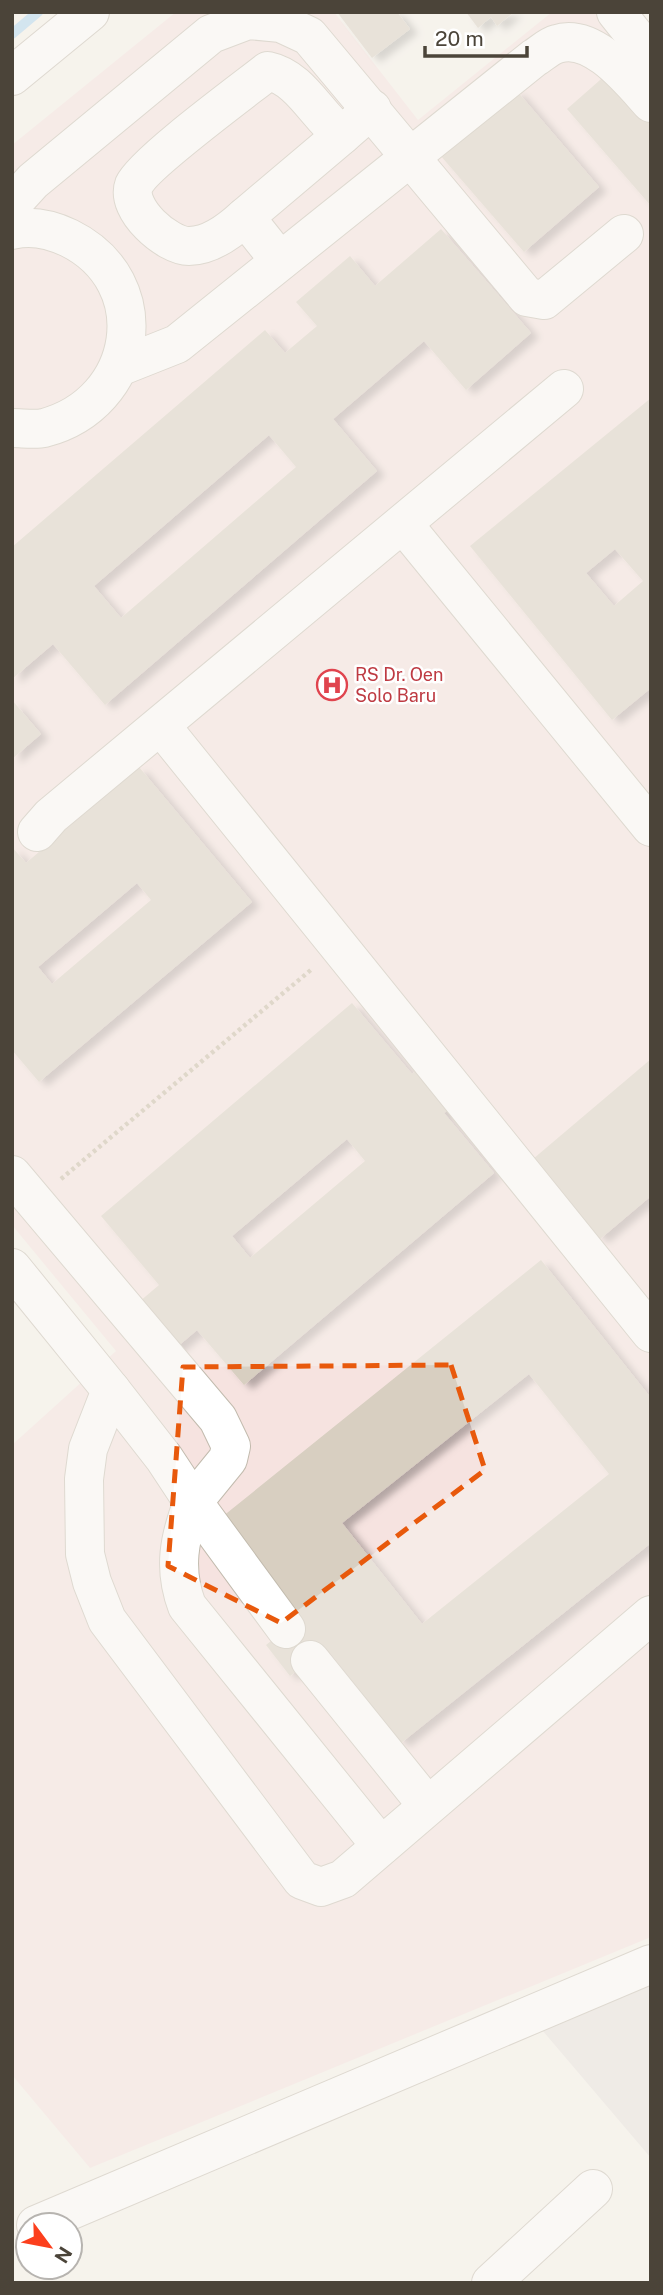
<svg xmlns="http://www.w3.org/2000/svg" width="663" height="2295" viewBox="0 0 663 2295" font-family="'Public Sans',sans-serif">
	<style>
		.industrial { fill: #e6e2dd }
		.medical { fill: #f6e3e0 }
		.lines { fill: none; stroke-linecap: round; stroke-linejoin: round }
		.stream { stroke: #a9d4f2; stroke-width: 10 }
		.building { fill: #d8cfc1; fill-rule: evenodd; filter: url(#shadow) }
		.minor-casing { stroke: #c2bbae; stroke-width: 40 }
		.path { stroke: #c4b79f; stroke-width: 4.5; stroke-dasharray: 3.5 3.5; stroke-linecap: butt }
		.minor { stroke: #fff; stroke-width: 38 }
		.marked { fill: none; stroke: #e8590c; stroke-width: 5; stroke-dasharray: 14 9; stroke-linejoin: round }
		.labels { text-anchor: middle; stroke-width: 5; stroke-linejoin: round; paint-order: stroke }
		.health-label { font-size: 18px; fill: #be3a42; stroke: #fff; text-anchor: start }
	</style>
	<defs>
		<filter id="shadow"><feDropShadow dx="8" dy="4.5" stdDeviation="3.5" flood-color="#0004"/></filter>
	</defs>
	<rect width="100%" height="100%" fill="#f6f3ec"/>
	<path class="industrial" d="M651 1979V2158L537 2024Z"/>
	<path class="medical" d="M176 12H334L418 120 552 12H601L651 69V1937L90 2168 12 2075V1445L116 1351 12 1225V145Z"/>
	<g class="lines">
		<path class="stream" d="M12 34 38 12"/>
	</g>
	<g class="building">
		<path d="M337 12H397L410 29 372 58Z"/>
		<path d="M466 12H514L497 26 491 17 478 28Z"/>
		<path d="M608 73 651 122V206L567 109Z"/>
		<path d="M516 90 599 187 524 252 440 155Z"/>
		<path d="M441 229 531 333 466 390 424 341 333 419 377 471 105 705 53 644 12 679V547L265 330 285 353 317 326 296 302 350 256 375 286ZM269 435 296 467 121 618 94 586Z"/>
		<path d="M651 398V688L612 720 470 546ZM615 549 643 581 614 606 586 573Z"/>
		<path d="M12 700 41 734 12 759Z"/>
		<path d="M139 767 252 902 39 1082 12 1050V847L26 863ZM137 883 151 900 52 984 38 967Z"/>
		<path d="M352 1003 412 1074 419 1068 452 1107 444 1113 494 1173 244 1385 197 1330 170 1353 132 1308 159 1285 101 1216ZM347 1139 365 1161 250 1258 232 1236Z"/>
		<path d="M651 1059V1196L600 1239 533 1159Z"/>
		<path d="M541 1260 651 1398V1543L401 1743 326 1648 290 1676 266 1645 301 1617 222 1517ZM529 1374 609 1474 422 1624 342 1523Z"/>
	</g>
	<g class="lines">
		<g class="minor-casing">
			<g id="minor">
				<path d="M616 12 651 56"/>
				<path d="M12 76 90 12"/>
				<path d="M12 204 33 181 211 34 248 20 281 23 309 36 527 297 544 300 624 234"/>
				<path d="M245 217 342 135"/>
				<path d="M12 230C31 225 52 230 69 238 158 282 139 403 44 428 35 430 22 428 12 428"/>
				<path d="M280 261 245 217C231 230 210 246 189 246 167 246 125 209 134 185 143 164 244 90 268 71 301 78 316 115 342 135L372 109"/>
				<path d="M119 367 177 344 534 58C541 54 549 46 557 44 593 32 631 81 651 103"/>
				<path d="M404 525 651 827"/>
				<path d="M161 726 651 1333"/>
				<path d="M37 832 51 816 564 389"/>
				<path d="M12 1175 218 1419 231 1446 228 1459 193 1502 286 1629"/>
				<path d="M12 1268 111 1390 88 1449 84 1479 85 1554 92 1582 107 1620 302 1880 321 1887 343 1879 651 1615"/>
				<path d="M111 1390 164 1458 193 1502C179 1538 173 1569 187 1606L381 1846"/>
				<path d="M310 1660 427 1805"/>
				<path d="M36 2225 651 1964"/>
				<path d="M491 2283 593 2189"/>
			</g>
		</g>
		<path class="path" d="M61 1179 312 969"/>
		<use href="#minor" class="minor"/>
	</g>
	<path d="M0 0H663V2295H0ZM451 1365 485 1470 281 1623 168 1566 183 1367Z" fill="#f6f3ec" fill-opacity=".55" fill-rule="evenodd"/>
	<path class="marked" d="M451 1365 485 1470 281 1623 168 1566 183 1367Z"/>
	<defs>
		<g id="hospital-ring" transform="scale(1.575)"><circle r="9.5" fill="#fff" stroke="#e0444e" stroke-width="1.5"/><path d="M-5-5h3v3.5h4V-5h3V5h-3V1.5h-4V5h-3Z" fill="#e0444e"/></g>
	</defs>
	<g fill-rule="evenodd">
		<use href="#hospital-ring" x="332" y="685"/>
	</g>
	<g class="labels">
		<g class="health-label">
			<text x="355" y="681">RS Dr. Oen<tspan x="355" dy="21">Solo Baru</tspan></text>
		</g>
	</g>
	<rect width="663" height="2295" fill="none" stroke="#4b4439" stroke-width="28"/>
	<g transform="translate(49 2246) rotate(122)"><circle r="33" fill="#ffffff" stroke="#b7b4b0" stroke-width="2"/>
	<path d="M0-5L12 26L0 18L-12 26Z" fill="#fc3f1d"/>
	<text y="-10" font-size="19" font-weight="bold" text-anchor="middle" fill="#4b4439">N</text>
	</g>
	<path d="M425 46v10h102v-10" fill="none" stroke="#4b4439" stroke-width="3.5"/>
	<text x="435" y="46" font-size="21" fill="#4b4439" stroke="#ffffff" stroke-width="5" paint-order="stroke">20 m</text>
</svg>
